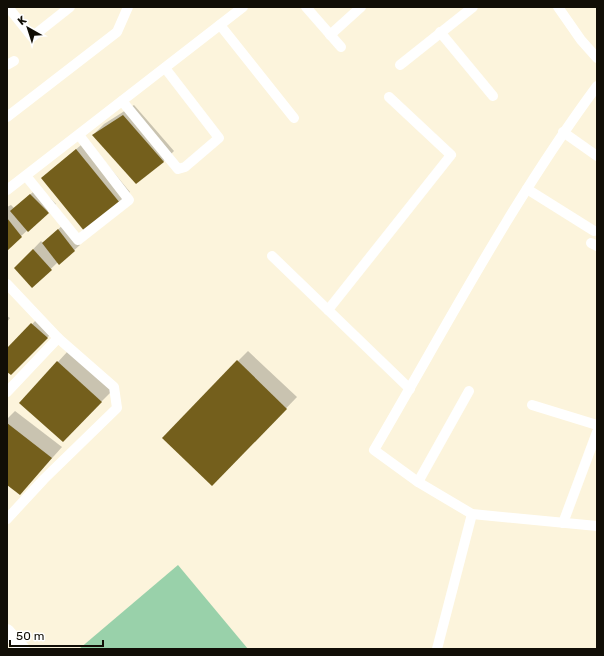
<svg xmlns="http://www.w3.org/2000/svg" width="604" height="656" viewBox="0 0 604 656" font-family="Rubik,sans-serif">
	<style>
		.green { fill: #99d1aa }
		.shadow { fill: #0003 }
		.building { fill: #745f1c }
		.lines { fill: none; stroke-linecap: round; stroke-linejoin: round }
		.street { stroke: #fff; stroke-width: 10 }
		.secondary { stroke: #fff; stroke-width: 14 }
	</style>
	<rect width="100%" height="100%" fill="#fcf4dc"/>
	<path class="green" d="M178 565 248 649H79Z"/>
	<g class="shadow">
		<path d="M134 105 174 151 163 162 93 135 104 124Z"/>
		<path d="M87 140 130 192 120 203 42 178Z"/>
		<path d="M39 187 56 204 7 249V207L11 205 14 208Z"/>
		<path d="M64 224 80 245 60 263 58 262 32 287 15 268 41 241 43 243Z"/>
		<path d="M7 316 10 318 7 322Z"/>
		<path d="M40 316 55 330 11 373 7 371V350Z"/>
		<path d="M68 351 112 391 63 440 20 403Z"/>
		<path d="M248 351 297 397 223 474 238 361Z"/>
		<path d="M15 411 62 447 20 494 7 484V419Z"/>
	</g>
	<g class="building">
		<path d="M123 115 164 162 136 184 92 135Z"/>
		<path d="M76 149 120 203 85 232 41 178Z"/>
		<path d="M30 194 49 213 28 232 10 211Z"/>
		<path d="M7 218 22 237 7 251Z"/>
		<path d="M58 229 75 251 59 265 42 243Z"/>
		<path d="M33 249 52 270 32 288 14 268Z"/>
		<path d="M31 323 48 338 11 375 7 372V348Z"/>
		<path d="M237 360 287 409 212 486 162 438Z"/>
		<path d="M57 361 102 402 63 442 19 403Z"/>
		<path d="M7 423 52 458 20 495 7 485Z"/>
	</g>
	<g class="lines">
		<g class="street">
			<path d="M8 7 32 37 70 7"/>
			<path d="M306 7 341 47"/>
			<path d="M558 7 581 40 597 58"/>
			<path d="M220 25 294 118"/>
			<path d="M440 32 493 96"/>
			<path d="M330 35 361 7"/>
			<path d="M7 65 14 61"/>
			<path d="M400 65 473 7"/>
			<path d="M597 86C512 201 446 327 374 450L418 482 472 514 597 526"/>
			<path d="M122 101 178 169 185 167 219 138 165 68"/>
			<path d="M7 117 117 32 128 7"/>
			<path d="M563 132 597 156"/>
			<path d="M26 176 78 240 129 200 79 135"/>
			<path d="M527 189 594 231"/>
			<path d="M7 190 243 7"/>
			<path d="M591 243 597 246"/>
			<path d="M272 256 410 389"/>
			<path d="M7 284 58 338 114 387 117 408 44 479 7 519"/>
			<path d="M328 310 451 155 389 97"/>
			<path d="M7 392 58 338"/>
			<path d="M532 405 597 425"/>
			<path d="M418 482 469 391"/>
			<path d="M563 523 597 432"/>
			<path d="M437 649 472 514"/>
		</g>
		<path class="secondary" d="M7 631 23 649"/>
	</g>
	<rect width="604" height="656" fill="none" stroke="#110e06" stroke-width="16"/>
	<g transform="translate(28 28) rotate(321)" stroke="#ffffff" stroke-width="3" paint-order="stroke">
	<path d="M0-3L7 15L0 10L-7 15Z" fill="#110e06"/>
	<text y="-6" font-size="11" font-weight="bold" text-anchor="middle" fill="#110e06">K</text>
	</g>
	<path d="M10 640v6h93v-6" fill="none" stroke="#110e06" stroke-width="2"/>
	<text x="16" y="640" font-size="12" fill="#110e06" stroke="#ffffff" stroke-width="3" paint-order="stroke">50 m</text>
</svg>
